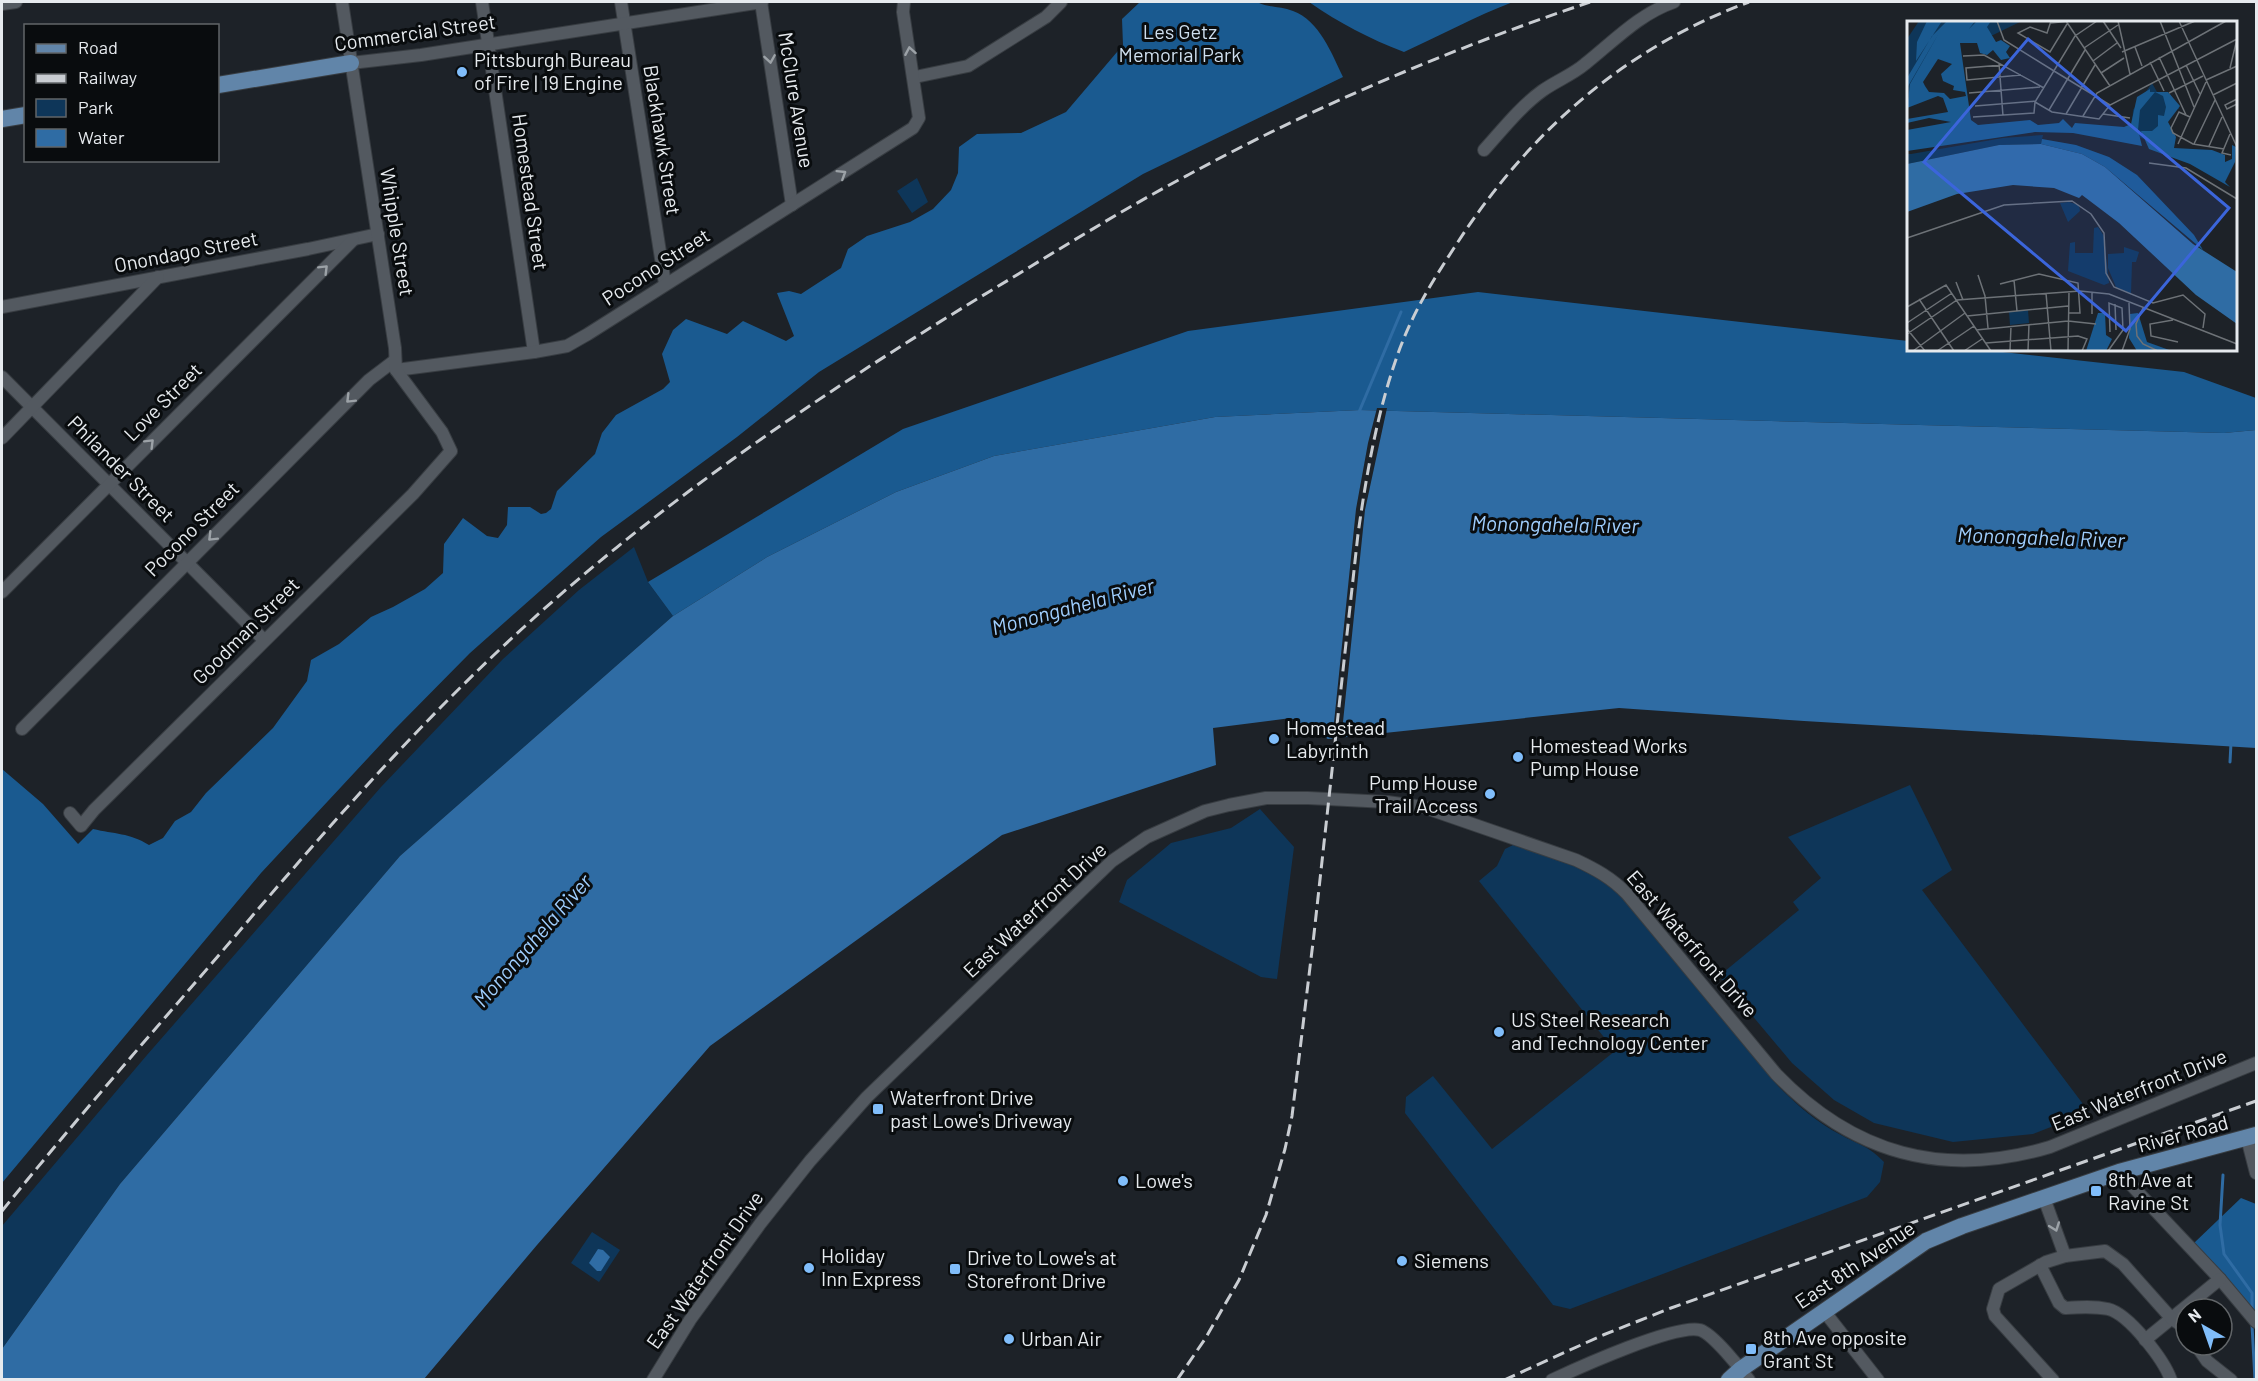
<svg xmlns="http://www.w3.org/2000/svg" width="2258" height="1381" viewBox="0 0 2258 1381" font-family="Barlow,sans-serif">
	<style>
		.green { fill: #0e3659 }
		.forest { fill: #1a5a90 }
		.water { fill: #2f6ca4 }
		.pier { fill: #1d2228 }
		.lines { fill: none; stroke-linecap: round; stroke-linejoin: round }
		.stream { stroke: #2f6ca4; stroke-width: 3 }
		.minor-casing { stroke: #383d42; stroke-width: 14 }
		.major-casing { stroke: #383d42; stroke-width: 18 }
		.minor { stroke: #535960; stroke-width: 12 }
		.major { stroke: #6185a9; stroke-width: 16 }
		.rail { stroke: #c9cdd2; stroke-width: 3; stroke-dasharray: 12 6; stroke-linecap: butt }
		.oneway { stroke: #9ca2a7 }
		.poi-dot { fill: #80bdfa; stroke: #090c0e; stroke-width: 2 }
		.labels { text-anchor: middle; stroke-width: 6; stroke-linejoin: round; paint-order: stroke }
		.park-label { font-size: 20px; fill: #cfdfef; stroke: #090c0e }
		.street-label { font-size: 20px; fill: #e6eaee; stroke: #090c0e }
		.poi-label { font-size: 20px; fill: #e6eaee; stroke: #090c0e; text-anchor: start }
		.water-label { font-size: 21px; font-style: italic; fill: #9fcefe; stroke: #090c0e }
		.inset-road { fill: none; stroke: #6d7277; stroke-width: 1.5 }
		.view { fill: #3b65db; fill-opacity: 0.15; stroke: #3b65db; stroke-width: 3 }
		.inset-edge { fill: none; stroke: #e6eaee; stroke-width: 3 }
	</style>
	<rect width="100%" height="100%" fill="#1d2228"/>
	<g class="green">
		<path d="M917 178 928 202 912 213 897 191Z"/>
		<path d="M634 547 648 582 673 616 400 856 120 1184 2 1349V1226L147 1055 381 787 503 659 579 590Z"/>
		<path d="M1910 785 1952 870 1922 890 2089 1112 2033 1134 1953 1142 1874 1123 1834 1100 1792 1063 1719 976 1799 910 1793 902 1821 878 1788 837Z"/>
		<path d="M1260 809 1294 847 1277 979 1261 977 1119 902 1127 880 1171 843 1231 828Z"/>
		<path d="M1515 844 1594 873 1622 895 1778 1086C1797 1105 1816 1122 1841 1135 1859 1145 1869 1146 1884 1162L1880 1182 1867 1197 1570 1309 1553 1305 1405 1113 1406 1097 1433 1076 1492 1149 1615 1051 1479 881 1497 866 1505 849Z"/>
		<path d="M592 1232 620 1250 599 1282 571 1263Z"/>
	</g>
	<g class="forest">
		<path d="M1140 2H1257C1269 8 1280 6 1293 11 1319 20 1332 54 1343 77L1143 174 819 372 737 437 601 537 470 653 395 729 261 873 2 1183V769L43 804 78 844 93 829C114 834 130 833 149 845L163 838 175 821 191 812 206 793 273 728 307 681 311 660 339 644 371 617 393 607 425 589 443 573 444 544 463 518 487 536 498 538 507 525 508 507H530L541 514 546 513 551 509 557 491 595 454 602 433 616 415 663 389 670 382 662 354 673 330 686 319 727 334 743 321 786 341 794 336 777 293 789 291 801 294 841 268 848 249 867 236 910 222 933 209 951 190 958 173 959 147 977 134 1021 133 1066 112 1123 45 1122 19Z"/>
		<path d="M1309 2H1513C1476 16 1441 35 1404 52 1368 38 1341 24 1309 2Z"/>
		<path d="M1478 292 1908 341V350H1985L2184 372 2256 398V430L2224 433 1360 410 1215 417 994 456 896 492 767 557 673 616 648 582 903 429 1188 331Z"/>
		<path d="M2241 1198 2256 1204V1323L2194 1243Z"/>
	</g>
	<g class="water">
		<path d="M1360 410 2224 433 2256 430V748L1804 721 1619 708 1328 739 1291 718 1213 728 1216 765 1002 835 710 1046 537 1245 424 1379 2 1380V1349L120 1184 400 856 673 616 767 557 896 492 994 456 1215 417Z"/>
		<path d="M598 1249 603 1250 610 1257 601 1271H597L589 1263Z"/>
	</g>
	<path class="pier" d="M1377 408H1387L1365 510 1341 741 1332 742 1356 509 1368 443Z"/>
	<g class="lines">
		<g class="stream">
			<path d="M1359 412 1401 312"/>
			<path d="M2230 762 2231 743"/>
			<path d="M2223 1175 2220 1225 2224 1254 2252 1293V1312"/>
			<path d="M2252 1325 2255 1380"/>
		</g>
		<g class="minor-casing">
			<g id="minor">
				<path d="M482 2 534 352"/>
				<path d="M621 2 665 284"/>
				<path d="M761 2 792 205"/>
				<path d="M2 4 16 2"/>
				<path d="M351 63 421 55 762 2"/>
				<path d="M915 77 968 66 1046 17 1061 2"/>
				<path d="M1484 150C1503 129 1520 107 1542 91 1556 81 1572 75 1585 64 1614 41 1639 14 1674 2"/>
				<path d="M2 307 308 249 378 234"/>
				<path d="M396 370 534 352 567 346 588 334 913 128 919 118 903 12 904 2"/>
				<path d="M2 377 264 640"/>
				<path d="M2 438 158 277"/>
				<path d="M2 592 353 240"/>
				<path d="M22 729 369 380 394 361"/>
				<path d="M70 813 81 826 94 810 413 494 451 451 442 432 396 370 395 348 342 2"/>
				<path d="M2247 1138 2256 1173"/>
				<path d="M2119 1172 2220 1279 2256 1322"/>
				<path d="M2044 1198 2065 1256"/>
				<path d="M2040 1265 2059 1303 2065 1308C2080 1307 2094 1306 2108 1309 2129 1314 2164 1360 2171 1380"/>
				<path d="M1824 1311 1878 1380"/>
				<path d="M2145 1340 2220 1279"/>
				<path d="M2196 1345 2207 1361 2231 1380"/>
				<path d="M653 1380 690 1320 760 1224 810 1161 867 1097 1112 861 1147 837 1205 811 1229 805 1266 798H1308L1387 802 1423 807 1576 860C1595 869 1612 878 1627 894L1776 1074C1853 1154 1943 1179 2050 1147L2256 1063"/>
				<path d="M1552 1380C1580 1367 1675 1324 1700 1330 1713 1334 1740 1368 1749 1380"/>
				<path d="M2053 1380 1995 1316 1993 1309 1999 1289 2046 1262 2065 1256 2105 1251 2123 1264 2172 1319 2181 1325 2186 1332"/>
			</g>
		</g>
		<g class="major-casing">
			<g id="major">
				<path d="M218 85 351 63"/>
				<path d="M2 119 26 115"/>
				<path d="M1729 1380 1741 1369 1926 1241 1962 1226 2119 1172 2256 1135"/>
			</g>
		</g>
		<use href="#minor" class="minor"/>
		<use href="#major" class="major"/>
		<g class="rail">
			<path d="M2 1211C72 1124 146 1040 219 955 316 841 413 728 524 627 662 501 818 396 977 299 1047 257 1116 213 1188 175 1317 105 1451 49 1590 2"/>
			<path d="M1177 1380 1205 1339 1239 1280 1266 1215 1285 1149 1292 1116 1314 934 1358 534C1367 470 1378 408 1400 348 1415 309 1432 282 1454 248 1527 134 1622 49 1749 2"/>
			<path d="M1504 1380 1603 1335 1671 1308 2256 1101"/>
		</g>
	</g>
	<defs><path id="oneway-chevron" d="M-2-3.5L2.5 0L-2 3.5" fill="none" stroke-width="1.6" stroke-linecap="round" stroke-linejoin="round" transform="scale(1.5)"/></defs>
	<g class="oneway">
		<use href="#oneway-chevron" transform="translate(910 51) rotate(-100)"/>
		<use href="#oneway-chevron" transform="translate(770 59) rotate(81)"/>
		<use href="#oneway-chevron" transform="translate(842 174) rotate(-32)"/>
		<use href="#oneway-chevron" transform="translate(324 269) rotate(-45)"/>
		<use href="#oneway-chevron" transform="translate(350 399) rotate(135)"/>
		<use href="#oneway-chevron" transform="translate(150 443) rotate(-45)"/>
		<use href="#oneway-chevron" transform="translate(212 537) rotate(135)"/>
		<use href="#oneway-chevron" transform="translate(2055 1227) rotate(70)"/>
	</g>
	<g class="poi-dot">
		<circle cx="462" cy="72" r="6"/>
		<circle cx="1274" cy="739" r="6"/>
		<circle cx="1518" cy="757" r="6"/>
		<circle cx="1490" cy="794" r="6"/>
		<circle cx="1499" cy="1032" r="6"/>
		<rect x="872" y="1103" width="12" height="12" rx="3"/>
		<circle cx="1123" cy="1181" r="6"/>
		<rect x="2090" y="1185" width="12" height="12" rx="3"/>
		<circle cx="1402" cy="1261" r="6"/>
		<circle cx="809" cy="1268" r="6"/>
		<rect x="949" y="1263" width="12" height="12" rx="3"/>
		<circle cx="1009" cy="1339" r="6"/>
		<rect x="1745" y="1343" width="12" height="12" rx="3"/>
	</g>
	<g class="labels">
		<g class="park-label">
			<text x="1180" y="39">Les Getz<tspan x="1180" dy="23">Memorial Park</tspan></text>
		</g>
		<g class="street-label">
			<text transform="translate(415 33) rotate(-8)" y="7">Commercial Street</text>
			<text transform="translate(796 100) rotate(81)" y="7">McClure Avenue</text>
			<text transform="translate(662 140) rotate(81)" y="7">Blackhawk Street</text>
			<text transform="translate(530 192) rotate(82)" y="7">Homestead Street</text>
			<text transform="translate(397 232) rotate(81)" y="7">Whipple Street</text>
			<text transform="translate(186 252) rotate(-11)" y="7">Onondago Street</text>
			<text transform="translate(656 267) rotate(-33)" y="7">Pocono Street</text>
			<text transform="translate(163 402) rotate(-45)" y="7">Love Street</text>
			<text transform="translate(121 469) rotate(45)" y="7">Philander Street</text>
			<text transform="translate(192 529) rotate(-45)" y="7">Pocono Street</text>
			<text transform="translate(246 631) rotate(-45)" y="7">Goodman Street</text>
			<text transform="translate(1035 910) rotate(-43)" y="7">East Waterfront Drive</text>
			<text transform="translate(1692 944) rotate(49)" y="7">East Waterfront Drive</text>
			<text transform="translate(2139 1090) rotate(-22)" y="7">East Waterfront Drive</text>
			<text transform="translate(2183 1134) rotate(-15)" y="7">River Road</text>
			<text transform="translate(1855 1265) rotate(-34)" y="7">East 8th Avenue</text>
			<text transform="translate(705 1270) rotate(-55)" y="7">East Waterfront Drive</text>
		</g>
		<g class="poi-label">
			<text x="474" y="67">Pittsburgh Bureau<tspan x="474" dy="23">of Fire | 19 Engine</tspan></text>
			<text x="1286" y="735">Homestead<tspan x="1286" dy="23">Labyrinth</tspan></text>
			<text x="1530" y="753">Homestead Works<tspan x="1530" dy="23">Pump House</tspan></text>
			<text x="1478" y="790" text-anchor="end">Pump House<tspan x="1478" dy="23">Trail Access</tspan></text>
			<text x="1511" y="1027">US Steel Research<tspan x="1511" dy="23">and Technology Center</tspan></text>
			<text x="890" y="1105">Waterfront Drive<tspan x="890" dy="23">past Lowe's Driveway</tspan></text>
			<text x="2108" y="1187">8th Ave at<tspan x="2108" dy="23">Ravine St</tspan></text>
			<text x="1135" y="1188">Lowe's</text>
			<text x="821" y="1263">Holiday<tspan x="821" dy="23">Inn Express</tspan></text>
			<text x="967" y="1265">Drive to Lowe's at<tspan x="967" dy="23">Storefront Drive</tspan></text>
			<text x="1414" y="1268">Siemens</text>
			<text x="1763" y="1345">8th Ave opposite<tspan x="1763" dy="23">Grant St</tspan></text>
			<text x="1021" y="1346">Urban Air</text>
		</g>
		<g class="water-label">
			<text transform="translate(1555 525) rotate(1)" y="7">Monongahela River</text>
			<text transform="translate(2041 538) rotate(2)" y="7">Monongahela River</text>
			<text transform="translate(1073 607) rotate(-15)" y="7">Monongahela River</text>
			<text transform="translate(533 941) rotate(-49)" y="7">Monongahela River</text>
		</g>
	</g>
	<g transform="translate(1907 21)">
		<rect width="330" height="330" fill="#1d2228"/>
		<path d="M12 0H115L86 14 61 18 57 1 51 4 53 14 37 27 0 77V18ZM245 62 250 71 263 73 272 88H266L260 101 268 115 264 127 207 108 225 105 226 89ZM136 114 134 123 92 124 0 143V133H4L96 117ZM162 181 172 184 173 190 161 201 153 182ZM191 206 197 215 202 262 197 264 161 250 163 222 168 221V232H186L187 207ZM217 226 232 231 229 241H225L224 273 209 266 201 247V233L217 232ZM121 289 122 302 103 304 102 291Z" fill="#0e3659"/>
		<path d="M20 0H35L9 40 10 21ZM40 0H68L62 8 70 0H84L80 6 89 21 94 19 103 25 99 31 103 37 94 39 86 29 80 34 73 32 70 22H53L64 99 71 104 123 99 131 104 152 102 156 98 165 107 168 102 217 106 224 103 230 76 243 68V71H261L273 85 261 101 269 116 267 127 305 129 318 134V141L325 138V124L329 126 328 141 318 161 323 166 283 143 242 128 234 110H245L251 105V94L257 95 259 86 256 75 248 71 233 89 231 109 235 125 166 112 128 111 0 130V109L44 101 22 97 0 102V98L41 91 36 77 31 75 0 87 3 63 32 12 0 67V57L25 15ZM31 38 45 43 34 53 36 60 47 65 46 69 58 71 59 75 43 78 37 72 22 71 18 65 16 61ZM135 118 169 124 202 136 230 154 287 214 296 229 198 146 175 133 134 123ZM191 292H198L199 314 205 318 199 330H179ZM231 292 240 321 265 330H230L222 317 223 293Z" fill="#1a5a90" fill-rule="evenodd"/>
		<path d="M134 123 175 133 198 146 286 223 330 251V303L289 274 212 202 175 174 172 177 147 167 106 164 50 173 0 191V143L92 124Z" fill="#2f6ca4"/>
		<path class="inset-road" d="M90 0 97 19 147 50M144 0 140 12 123 6 111 12 143 31 160 3M159 0 203 65M196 0 214 27M211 0 223 53M253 0 287 86M272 0 330 126M144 2 163 0M228 26 235 45M177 27 211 4M215 31 288 0M56 35 77 34 137 67M252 36 279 94M186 40 210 22M243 41 257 70M92 42 96 95M95 44 59 47 60 59 114 54M279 44 293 73M323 47 330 18M147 50 203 84M194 52 217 37M299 59 330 45M62 72 133 66M262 72 296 55M306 74 330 62M330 78 318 84 320 88 330 83M128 81 145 91 192 98 203 84 330 18M68 85 129 80M142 89 178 29M159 93 188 44M196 93 223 97M176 95 190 72 319 0M66 96 127 92 128 81 168 15 190 0M283 96 272 91 264 107 266 112 286 123 317 128M323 113 315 132 324 134M271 123 299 61M287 123 308 79M302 125 315 96M242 142 279 147 330 178M0 217 97 184 165 180 184 193 197 212 199 252 207 266 246 282 276 274 298 293 296 307M71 254 78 275 81 307M107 259 110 290M49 261 56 279M93 263 132 253 171 262 173 292H161M139 272 144 330M12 278 47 330M208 283 209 309M0 286 39 264 84 330M236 287 229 303 230 315 236 323 251 330M185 293V272M60 295 161 285M266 299 243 303 244 315 271 321M0 302 45 272M0 308 18 330M69 309 161 300 189 303M0 313 50 279 173 270 202 273 330 323M79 322 171 315 180 318 175 330M6 330 58 292M30 330 67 305M57 330 75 318M103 330 104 305M121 330 122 303M161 330 162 271M201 330 216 309 215 287 202 282 203 311M215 330 223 308 222 282"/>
		<path class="view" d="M121 18 322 187 219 310 17 141Z"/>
		<rect width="330" height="330" class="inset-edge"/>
	</g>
	<rect width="2258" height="1381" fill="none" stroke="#e6eaee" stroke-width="6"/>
	<rect x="24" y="24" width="195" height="138" fill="#090c0e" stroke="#616568" stroke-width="1.5"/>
	<rect x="36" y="44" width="30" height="9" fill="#6185a9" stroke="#616568" stroke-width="1.5"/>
	<text x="78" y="54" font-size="18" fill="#e6eaee">Road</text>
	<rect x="36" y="74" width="30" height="9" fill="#c9cdd2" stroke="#616568" stroke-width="1.5"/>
	<text x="78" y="84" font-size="18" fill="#e6eaee">Railway</text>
	<rect x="36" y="99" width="30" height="18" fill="#0e3659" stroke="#616568" stroke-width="1.5"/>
	<text x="78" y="114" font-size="18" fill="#e6eaee">Park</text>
	<rect x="36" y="129" width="30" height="18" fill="#2f6ca4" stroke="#616568" stroke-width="1.5"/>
	<text x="78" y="144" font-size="18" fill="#e6eaee">Water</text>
	<g transform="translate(2204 1327) rotate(320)"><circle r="28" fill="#090c0e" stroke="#616568" stroke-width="1.5"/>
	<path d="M0-4.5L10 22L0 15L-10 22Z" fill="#80bdfa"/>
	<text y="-9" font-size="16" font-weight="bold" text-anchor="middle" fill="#e6eaee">N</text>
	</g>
</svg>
